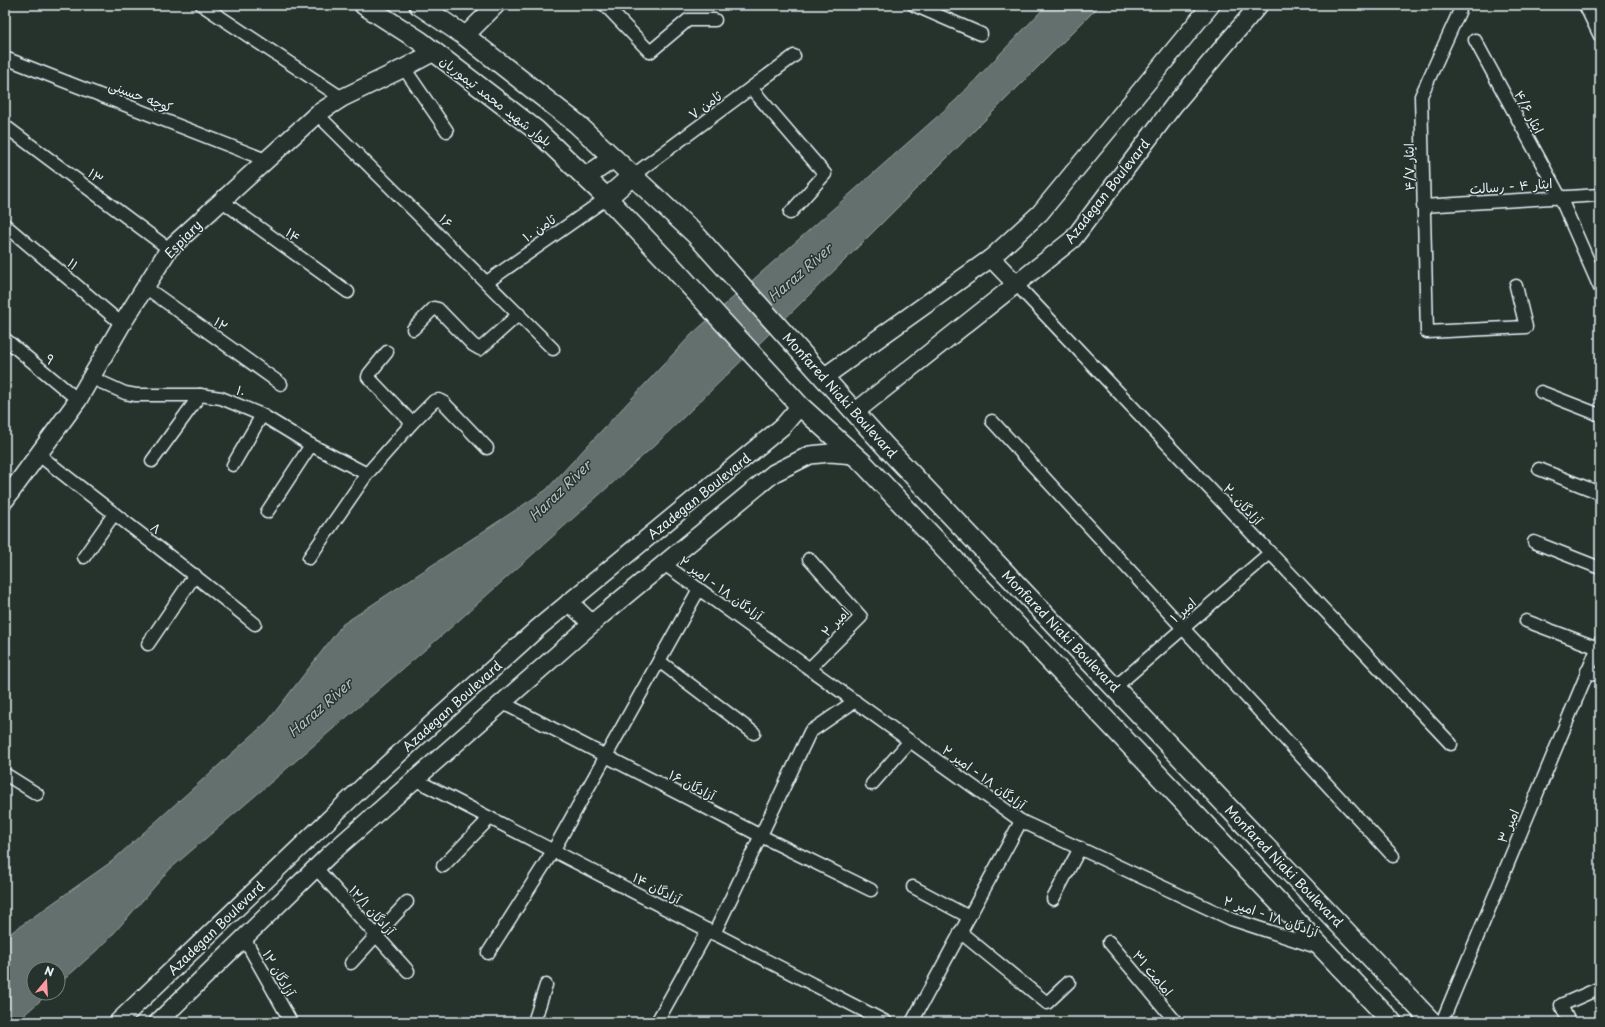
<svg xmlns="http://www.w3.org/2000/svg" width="1605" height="1027" viewBox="0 0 1605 1027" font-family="'Playpen Sans','Playpen Sans Arabic',sans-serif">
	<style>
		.water { fill: #636f6d; stroke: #98a3a5 }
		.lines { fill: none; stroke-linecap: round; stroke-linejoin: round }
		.street-casing { stroke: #e8f1f8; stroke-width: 15 }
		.secondary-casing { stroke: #e8f1f8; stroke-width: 20 }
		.primary-casing { stroke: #e8f1f8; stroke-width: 22 }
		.street { stroke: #26332d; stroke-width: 12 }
		.secondary { stroke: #26332d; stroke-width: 17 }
		.primary { stroke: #26332d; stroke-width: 19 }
		.labels { text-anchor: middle; stroke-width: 3; stroke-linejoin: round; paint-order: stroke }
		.street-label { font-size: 13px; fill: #e8f1f8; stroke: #26332d }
		.water-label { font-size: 14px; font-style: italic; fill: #b3bdc0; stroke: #26332d }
	</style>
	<rect width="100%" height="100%" fill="#26332d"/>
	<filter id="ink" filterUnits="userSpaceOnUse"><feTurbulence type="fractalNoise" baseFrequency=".025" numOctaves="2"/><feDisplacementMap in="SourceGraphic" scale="8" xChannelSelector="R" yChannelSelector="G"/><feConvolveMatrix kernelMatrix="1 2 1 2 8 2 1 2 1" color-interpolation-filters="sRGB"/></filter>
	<g filter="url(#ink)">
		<path class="water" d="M1047 5H1100L843 262 655 445 448 630 170 869 107 941 58 985V969H34V993H49L16 1022H5V937L111 862 268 721 343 624 546 490 692 334 956 100Z"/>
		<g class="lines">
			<g class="street-casing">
				<g id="street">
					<path d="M202 5 342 98"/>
					<path d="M605 5 650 52 688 20H715"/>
					<path d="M914 5 981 34"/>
					<path d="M1585 5 1600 36"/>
					<path d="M1460 10 1421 96 1427 332 1526 327 1516 286"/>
					<path d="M1475 40 1560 197 1600 288"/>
					<path d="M5 58 266 160"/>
					<path d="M404 68 447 131"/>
					<path d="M751 88 825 174 790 213"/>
					<path d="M317 114 553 349"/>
					<path d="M5 126 169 249"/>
					<path d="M632 176 794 56"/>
					<path d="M222 201 348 292"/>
					<path d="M1423 206 1600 195"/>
					<path d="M5 225 122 324"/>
					<path d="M487 282 607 198"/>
					<path d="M1016 284 1451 744"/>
					<path d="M145 287 281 384"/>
					<path d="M413 329 434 308 438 309 473 345 480 349 519 314"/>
					<path d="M5 339 78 400"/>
					<path d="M92 378 125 393 136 395H200L221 398 262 415 311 445 367 474"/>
					<path d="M1541 392 1600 415"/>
					<path d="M992 421 1393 856"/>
					<path d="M412 423 434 401 439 400 443 402 487 448"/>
					<path d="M39 455C111 512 184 566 255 624"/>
					<path d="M152 461 200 395"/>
					<path d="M233 465 262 415"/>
					<path d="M1539 469 1600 493"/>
					<path d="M267 512 311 445"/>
					<path d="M1534 542 1600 568"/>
					<path d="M84 557 114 514"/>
					<path d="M309 558 367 474 412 423 368 377 369 374 387 352"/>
					<path d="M809 559 861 617 810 668"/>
					<path d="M664 564 1021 821 1231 919 1320 948"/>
					<path d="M1526 621 1598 648"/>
					<path d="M148 644 195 575"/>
					<path d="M659 661 754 733"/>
					<path d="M1587 671 1600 676"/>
					<path d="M1114 688 1270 553"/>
					<path d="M501 702 761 836 871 890"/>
					<path d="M5 774 37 794"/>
					<path d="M414 779 886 1022"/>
					<path d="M872 784 910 741"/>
					<path d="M443 866 490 818"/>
					<path d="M316 868 408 971"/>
					<path d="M913 887 969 917"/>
					<path d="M1053 899 1080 848"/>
					<path d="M960 932 1047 1003 1069 982"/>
					<path d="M714 934 810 732 855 701"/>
					<path d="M244 938 291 1022"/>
					<path d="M1109 942 1176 1022"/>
					<path d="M488 953 553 851 699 589"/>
					<path d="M351 963 407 902"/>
					<path d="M534 1022 546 985"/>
					<path d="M657 1022 708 930"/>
					<path d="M912 1022 1021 821"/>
					<path d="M1442 1022 1600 642"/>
					<path d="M1569 1022 1561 1005 1600 988"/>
				</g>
			</g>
			<g class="secondary-casing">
				<g id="secondary">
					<path d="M465 36 496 5"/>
					<path d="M991 258 1016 284"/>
					<path d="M824 377 991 258 1040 213 1211 5"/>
					<path d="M855 412 1073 239 1174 105 1259 5"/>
					<path d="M5 500 78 400 122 324 169 249 317 114 342 98 404 68 434 52"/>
					<path d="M569 602 592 624"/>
					<path d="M118 1022 369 781 538 628 783 426 800 406"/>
					<path d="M158 1022 329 855 602 615 774 473 810 455 830 453 854 455"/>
				</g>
			</g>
			<g class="primary-casing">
				<g id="primary">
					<path d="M364 5 420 41 536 130 607 198 668 262 800 406 863 463 1392 1022"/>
					<path d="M419 5 465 36 576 123 696 235 885 446 1432 1022"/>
					<path d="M586 177 613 158"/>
					<path d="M607 198 632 176"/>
				</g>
			</g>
			<use href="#street" class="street"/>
			<use href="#secondary" class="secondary"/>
			<use href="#primary" class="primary"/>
		</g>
	</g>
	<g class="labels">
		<g class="street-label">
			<text transform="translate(141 96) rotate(21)" y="5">کوچه حسینی</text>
			<text transform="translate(496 101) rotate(38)" y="5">بلوار شهید محمد تیموریان</text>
			<text transform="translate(705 105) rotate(-36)" y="5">ثامن ۷</text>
			<text transform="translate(1529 112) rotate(62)" y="5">ایثار ۴/۶</text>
			<text transform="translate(1409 167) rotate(-91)" y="5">ایثار ۴/۷</text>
			<text transform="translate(96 176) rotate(37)" y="5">۱۳</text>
			<text transform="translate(1511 186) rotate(-4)" y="5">ایثار ۴ - رسالت</text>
			<text transform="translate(1107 191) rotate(-52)" y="5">Azadegan Boulevard</text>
			<text transform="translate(446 221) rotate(45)" y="5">۱۶</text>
			<text transform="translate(539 228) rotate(-35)" y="5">ثامن ۱۰</text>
			<text transform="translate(293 235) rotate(36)" y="5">۱۴</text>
			<text transform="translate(183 239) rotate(-46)" y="5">Espiary</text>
			<text transform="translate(73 264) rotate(40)" y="5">۱۱</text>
			<text transform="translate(221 324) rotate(36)" y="5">۱۲</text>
			<text transform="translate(50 359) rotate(40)" y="5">۹</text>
			<text transform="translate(241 391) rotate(23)" y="5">۱۰</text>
			<text transform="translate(840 395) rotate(48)" y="5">Monfared Niaki Boulevard</text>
			<text transform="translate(699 496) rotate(-39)" y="5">Azadegan Boulevard</text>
			<text transform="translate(1243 504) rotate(47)" y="5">آزادگان ۲۰</text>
			<text transform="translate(156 528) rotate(37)" y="5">۸</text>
			<text transform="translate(721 588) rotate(36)" y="5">آزادگان ۱۸ - امیر ۲</text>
			<text transform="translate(1183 610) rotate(-41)" y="5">امیر ۱</text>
			<text transform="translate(835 622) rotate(-47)" y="5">امیر ۲</text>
			<text transform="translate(1061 631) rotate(46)" y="5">Monfared Niaki Boulevard</text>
			<text transform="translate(452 706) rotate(-42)" y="5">Azadegan Boulevard</text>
			<text transform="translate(984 777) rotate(36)" y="5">آزادگان ۱۸ - امیر ۲</text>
			<text transform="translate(692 785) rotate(27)" y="5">آزادگان ۱۶</text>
			<text transform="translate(1508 826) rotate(-67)" y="5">امیر ۳</text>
			<text transform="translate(1284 866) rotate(46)" y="5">Monfared Niaki Boulevard</text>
			<text transform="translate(657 888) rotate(27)" y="5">آزادگان ۱۴</text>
			<text transform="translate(372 910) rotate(48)" y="5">آزادگان ۱۲/۱</text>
			<text transform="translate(1271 916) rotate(19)" y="5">آزادگان ۱۸ - امیر ۲</text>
			<text transform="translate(216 928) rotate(-44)" y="5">Azadegan Boulevard</text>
			<text transform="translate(279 973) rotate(60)" y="5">آزادگان ۱۲</text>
			<text transform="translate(1153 973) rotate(50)" y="5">امامت ۳۱</text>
		</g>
		<g class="water-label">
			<text transform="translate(800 273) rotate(-41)" y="5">Haraz River</text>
			<text transform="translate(560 491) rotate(-44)" y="5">Haraz River</text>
			<text transform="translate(320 708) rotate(-41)" y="5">Haraz River</text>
		</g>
	</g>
	<rect width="1605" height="1027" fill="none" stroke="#26332d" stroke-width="20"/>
	<rect x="10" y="10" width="1585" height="1007" fill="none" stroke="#e8f1f8" stroke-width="1.5" filter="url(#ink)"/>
	<g transform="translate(46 981) rotate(18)"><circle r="19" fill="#26332d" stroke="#747f7e"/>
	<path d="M0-3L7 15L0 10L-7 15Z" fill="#ff9aa2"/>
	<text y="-6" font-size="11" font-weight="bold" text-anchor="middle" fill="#e8f1f8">N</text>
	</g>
</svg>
